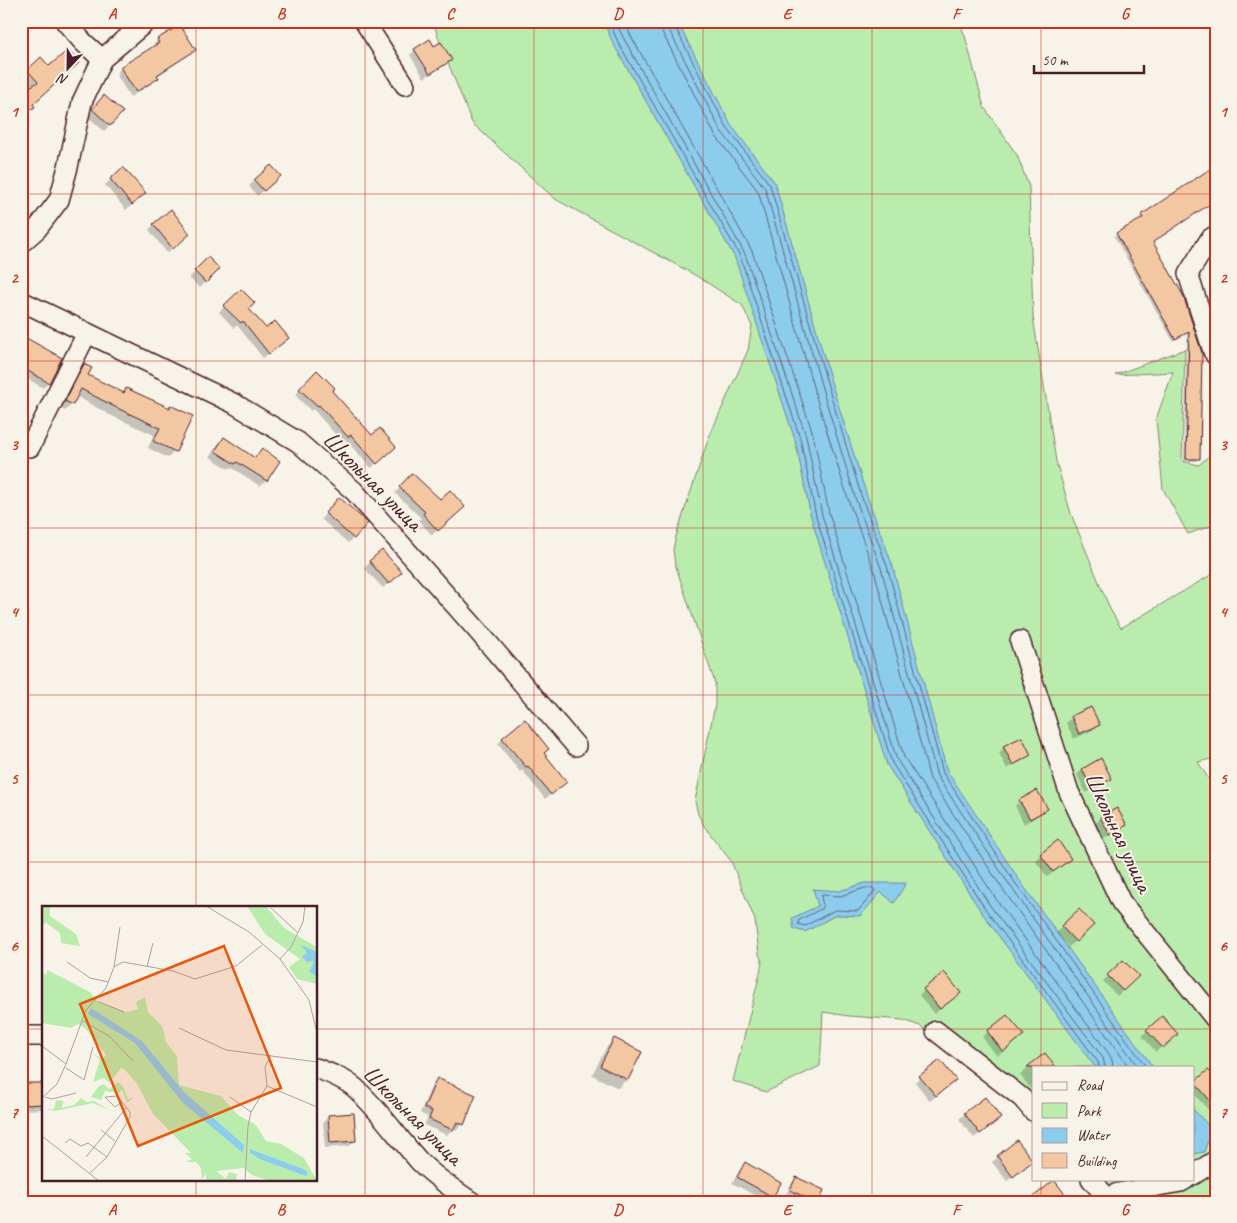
<svg xmlns="http://www.w3.org/2000/svg" width="1237" height="1223" viewBox="0 0 1237 1223" font-family="Caveat,sans-serif">
	<style>
		.green { fill: #baedad; stroke: #82866c }
		.water { fill: #8ccced; stroke: #72879f }
		.shadow { fill: #0003 }
		.lines { fill: none; stroke-linecap: round; stroke-linejoin: round }
		.shore { stroke: #646479; stroke-width: 1 }
		.building { fill: #f4c7a3; stroke: #4a1f2b }
		.minor-casing { stroke: #4a1f2b; stroke-width: 22 }
		.minor { stroke: #f7f3e8; stroke-width: 19 }
		.grid { fill: none; stroke: #c8321e; stroke-width: 1; stroke-opacity: 0.55 }
		.labels { text-anchor: middle; stroke-width: 4; stroke-linejoin: round; paint-order: stroke }
		.street-label { font-size: 24px; fill: #4a1f2b; stroke: #f7f3e8 }
		.inset-road { fill: none; stroke: #b29e9c; stroke-width: 1 }
		.view { fill: #e8590c; fill-opacity: 0.15; stroke: #e8590c; stroke-width: 2.5 }
		.inset-edge { fill: none; stroke: #4a1f2b; stroke-width: 2.5 }
		.neatline { fill: none; stroke: #c8321e; stroke-width: 2 }
		.grid-label { font-size: 16px; text-anchor: middle; font-weight: bold; fill: #c8321e }
	</style>
	<rect width="100%" height="100%" fill="#f7f3e8"/>
	<filter id="ink" filterUnits="userSpaceOnUse"><feTurbulence type="fractalNoise" baseFrequency=".02" numOctaves="2"/><feDisplacementMap in="SourceGraphic" scale="10" xChannelSelector="R" yChannelSelector="G"/><feConvolveMatrix kernelMatrix="1 2 1 2 8 2 1 2 1" color-interpolation-filters="sRGB"/></filter>
	<g filter="url(#ink)">
		<g class="green">
			<path d="M433 21H959L965 36 984 107 1017 155 1029 187 1033 317 1056 461 1071 514 1110 609 1121 628 1216 572V758L1198 762 1216 791V1202H1110L1097 1179H1193V1067H1033V1119L990 1079 920 1026 903 1020 849 1016 823 1012 820 1066 766 1092 733 1081 760 973 762 961 759 954 755 920 731 861 704 826 698 814 695 801 715 705V683L675 564 673 550 676 536 709 437 748 350 752 326 742 305 695 275 555 199 472 123 439 40Z"/>
			<path d="M1185 349 1182 461 1199 465 1216 449V524L1188 534 1163 489 1156 419 1173 372 1115 375Z"/>
		</g>
		<g class="water">
			<path d="M603 21H677L731 125 775 183 832 385 867 496 892 564 947 771 1020 881 1153 1067H1095L982 913 887 765 811 517 795 440 735 258 614 45Z"/>
			<path d="M865 883H906L894 903 881 892 860 916 836 915 805 932 794 929 792 918 818 906 813 889 839 891Z"/>
			<path d="M1193 1109 1212 1129 1204 1152 1193 1154Z"/>
		</g>
		<g class="shadow">
			<path d="M81 21H91L85 26Z"/>
			<path d="M158 40 194 50 189 55 157 76 158 78 152 83 130 97 116 74 121 68 153 48 152 46Z"/>
			<path d="M415 50 450 60 445 65 424 78 410 55Z"/>
			<path d="M49 68 32 104 33 107 28 112 21 116V94L32 87 22 76 28 70Z"/>
			<path d="M99 103 110 125 104 131 87 116Z"/>
			<path d="M1216 167 1152 242 1201 353 1198 459 1196 461H1184L1187 333 1173 341 1114 236 1141 220 1140 219 1142 216Z"/>
			<path d="M123 169 139 199 126 210 105 185Z"/>
			<path d="M255 181 274 182 257 196 249 186Z"/>
			<path d="M154 224 183 239 167 253 149 230Z"/>
			<path d="M208 259 219 269 200 288 189 278Z"/>
			<path d="M241 290 247 309 266 329 282 343 263 358 237 325 234 328 219 312Z"/>
			<path d="M21 335 48 382 43 388 21 375Z"/>
			<path d="M84 365 87 375 122 394 126 389 169 409 171 407 175 451 168 458 148 448 154 435 110 415 76 396 72 404 65 411 60 408 78 372Z"/>
			<path d="M317 372 330 391 372 437 389 452 371 468 345 439 342 442 313 409 311 411 295 395Z"/>
			<path d="M224 439 254 458 262 450 279 461 266 481 260 486 231 467 229 469 210 457 218 444Z"/>
			<path d="M412 475 440 500 458 512 432 535 418 520 421 518 395 493Z"/>
			<path d="M334 504 353 538 348 543 321 519Z"/>
			<path d="M382 551 395 577 383 588 364 568Z"/>
			<path d="M1072 717 1098 724 1093 730 1074 739 1066 723Z"/>
			<path d="M503 738 543 753 566 782 545 799 522 770 520 772 498 744Z"/>
			<path d="M1004 747 1030 755 1024 760 1007 769 999 753Z"/>
			<path d="M1082 770 1110 779 1104 784 1086 793 1077 775Z"/>
			<path d="M1020 801 1047 809 1041 814 1024 824 1015 806Z"/>
			<path d="M1117 809 1126 825 1120 830 1104 839 1095 824 1101 818Z"/>
			<path d="M1057 842 1070 859 1064 864 1047 877 1035 860Z"/>
			<path d="M1078 911 1092 925 1069 947 1056 933Z"/>
			<path d="M1123 962 1137 976 1117 996 1103 981Z"/>
			<path d="M316 990H319V1012L316 1015Z"/>
			<path d="M924 990 953 999 934 1014 919 995Z"/>
			<path d="M1007 1017 1016 1041 997 1056 982 1037Z"/>
			<path d="M1147 1031 1171 1039 1156 1052 1142 1036Z"/>
			<path d="M614 1039 627 1079 618 1088 592 1075 606 1048Z"/>
			<path d="M1045 1055 1033 1067V1092L1020 1075Z"/>
			<path d="M1208 1071 1216 1080V1109L1211 1113 1193 1093V1084Z"/>
			<path d="M920 1077 949 1085 930 1101 915 1082Z"/>
			<path d="M437 1080 475 1096 462 1124 457 1130 453 1128 447 1135 424 1125 428 1117 420 1113 432 1085Z"/>
			<path d="M25 1084H44V1109L21 1110V1088Z"/>
			<path d="M965 1114 994 1123 974 1138 959 1119Z"/>
			<path d="M328 1117 355 1141 349 1146 325 1148 323 1122Z"/>
			<path d="M1017 1142 1027 1166 1007 1181 992 1162Z"/>
			<path d="M745 1164 772 1196 767 1202 732 1183 740 1170Z"/>
			<path d="M796 1179 817 1202H798L785 1196 791 1184Z"/>
		</g>
		<g class="lines">
			<g class="shore">
				<path d="M609 21 618 42 740 256 800 438 816 516 892 763 986 910 1098 1062 1099 1067"/>
				<path d="M615 21 624 39 745 254 806 436 822 515 897 760 991 907 1103 1058 1105 1067"/>
				<path d="M624 21 631 36 752 251 813 434 829 513 904 757 998 902 1109 1054 1112 1060 1113 1067"/>
				<path d="M659 21 662 32 715 135 758 191 814 390 849 502 874 570 930 779 1004 891 1129 1067"/>
				<path d="M667 21 668 28 721 131 765 188 822 388 856 500 881 568 937 776 1011 887 1138 1067"/>
				<path d="M673 21 674 25 727 128 770 185 828 386 862 498 887 566 943 773 1016 884 1146 1067"/>
				<path d="M865 888H873L875 891 858 911 835 910 805 926 798 924 799 920 821 909 823 905 821 897 822 895 840 896Z"/>
			</g>
		</g>
		<g class="building">
			<path d="M180 25 196 50 157 75 159 78 136 92 120 67 159 43 157 39Z"/>
			<path d="M430 39 434 46 441 42 452 60 430 74 414 49Z"/>
			<path d="M68 50 79 63 33 104 35 107 21 115V84L25 90 38 82 27 70 41 57 49 66Z"/>
			<path d="M104 95 123 112 110 126 92 109Z"/>
			<path d="M271 165 281 176 264 191 254 180Z"/>
			<path d="M1216 165V200L1153 242 1183 295 1202 353 1200 459H1186L1189 332 1175 339 1116 233 1143 218 1141 215Z"/>
			<path d="M123 167 146 193 132 205 110 179Z"/>
			<path d="M171 209 190 234 173 249 153 224Z"/>
			<path d="M208 257 220 269 206 283 194 271Z"/>
			<path d="M241 289 255 303 249 309 266 328 275 321 289 338 269 354 243 321 241 323 223 306Z"/>
			<path d="M21 335 62 358 49 383 21 367Z"/>
			<path d="M84 364 92 368 88 375 124 393 126 388 170 408V405L193 416 176 452 153 441 160 428 117 408 81 389 73 405 65 401Z"/>
			<path d="M317 370 335 388 332 391 372 435 380 428 396 447 377 464 351 435 348 437 319 405 318 406 299 389Z"/>
			<path d="M224 437 255 458 262 448 280 461 267 481 237 462 235 464 215 451Z"/>
			<path d="M412 473 440 499 450 490 465 507 438 531 423 514 425 512 399 487Z"/>
			<path d="M339 497 368 523 354 539 325 513Z"/>
			<path d="M382 550 402 572 389 584 369 561Z"/>
			<path d="M1091 707 1100 725 1079 734 1071 716Z"/>
			<path d="M525 719 549 749 544 753 567 782 551 795 528 766 526 767 502 738Z"/>
			<path d="M1022 737 1031 755 1013 765 1003 746Z"/>
			<path d="M1101 758 1112 779 1092 789 1082 769Z"/>
			<path d="M1037 790 1048 809 1030 819 1019 800Z"/>
			<path d="M1117 808 1127 825 1110 835 1100 817Z"/>
			<path d="M1058 840 1071 859 1053 872 1040 854Z"/>
			<path d="M1079 909 1094 925 1076 942 1061 926Z"/>
			<path d="M1123 960 1139 976 1123 991 1107 975Z"/>
			<path d="M944 972 961 993 940 1009 923 989Z"/>
			<path d="M1007 1015 1024 1035 1003 1052 987 1031Z"/>
			<path d="M1162 1016 1178 1034 1163 1048 1146 1030Z"/>
			<path d="M614 1038 642 1052 628 1080 600 1066Z"/>
			<path d="M1045 1053 1056 1067H1027Z"/>
			<path d="M940 1060 956 1080 936 1096 919 1076Z"/>
			<path d="M1208 1070 1216 1078V1107L1194 1082Z"/>
			<path d="M437 1078 476 1095 464 1125 457 1122 453 1130 429 1119 432 1111 424 1108Z"/>
			<path d="M25 1083H44V1104L25 1105Z"/>
			<path d="M985 1097 1001 1118 980 1134 964 1113Z"/>
			<path d="M354 1113 356 1141 330 1143 328 1115Z"/>
			<path d="M1017 1140 1033 1161 1013 1177 997 1156Z"/>
			<path d="M745 1162 781 1183 773 1197 737 1177Z"/>
			<path d="M796 1177 824 1190 819 1202H815L790 1190Z"/>
			<path d="M1054 1180 1071 1202H1027Z"/>
		</g>
		<g class="lines">
			<g class="minor-casing">
				<g id="minor">
					<path d="M65 21 83 42 102 59 147 21"/>
					<path d="M364 21 405 85"/>
					<path d="M1216 235 1210 239 1188 274 1213 351 1216 356"/>
					<path d="M21 243 37 229 59 200 68 167 82 102 102 59"/>
					<path d="M21 301 235 404 298 442 354 491 477 630 576 746"/>
					<path d="M30 447 87 333"/>
					<path d="M1020 641 1069 792 1121 902 1216 1020"/>
					<path d="M936 1031 1022 1098 1033 1111"/>
					<path d="M21 1036H44"/>
					<path d="M316 1068C329 1073 343 1078 354 1087 379 1109 398 1138 420 1162 435 1177 454 1190 472 1202"/>
					<path d="M1193 1175 1216 1160"/>
					<path d="M1091 1179 1107 1198"/>
					<path d="M1101 1202 1118 1193 1181 1182 1186 1179"/>
				</g>
			</g>
			<use href="#minor" class="minor"/>
		</g>
	</g>
	<path class="grid" d="M196 21V907M365 21V1202M534 21V1202M703 21V1202M872 21V1202M1041 21V1067M21 194H1216M21 361H1216M21 528H1216M21 695H1216M21 862H1216M21 1029H44M316 1029H1216M196 1179V1202M1041 1179V1202"/>
	<g class="labels">
		<g class="street-label">
			<text transform="translate(373 481) rotate(45)" y="8">Школьная улица</text>
			<text transform="translate(1119 832) rotate(65)" y="8">Школьная улица</text>
			<text transform="translate(413 1115) rotate(45)" y="8">Школьная улица</text>
		</g>
	</g>
	<g transform="translate(42 906)">
		<rect width="275" height="275" fill="#f7f3e8"/>
		<path d="M0 0H8V10L34 28 38 40 19 37 18 27 4 17 0 19ZM205 0H224L242 22 275 41V78L255 73 247 61 258 53 223 28ZM5 64 48 86 55 96 84 106 96 103 94 96 103 91 106 106 120 120 124 136 135 150 137 179 179 190 196 209 214 219 224 235 239 238 262 252 275 275H228L210 269 201 262 174 265 184 273 187 266 195 268 194 275H164V267L160 274 159 262 154 256H144L150 253 143 247H149L111 208 95 178 82 163 79 162 67 177 62 172 51 176 58 154 51 147 60 153 64 149 43 122 36 118 29 122 0 117V67L5 68ZM76 176 81 180 86 193 92 191 85 197 80 184 77 187 63 185 59 194 49 191 57 180 62 178 67 183ZM39 192 44 196 52 195 69 205 51 197 13 205 4 203H12L14 194 22 195 19 202 32 199Z" fill="#baedad"/>
		<path d="M259 39 275 46V70L267 66 272 55 265 56 260 51 265 47ZM49 102 100 135 142 186 202 239 201 247 141 197 93 137 46 108ZM208 243 261 263 266 266 264 270 220 254 208 247Z" fill="#8ccced"/>
		<path class="inset-road" d="M164 0 207 26 238 53 267 94 275 127M229 2 255 26M238 53 249 41 261 16 263 0M25 56 48 72 66 76M72 61 81 56 131 65 153 73 194 60 220 39M105 61 111 37M55 95 82 106M41 115 67 130 91 155M137 122 184 144 275 156M0 140 24 158 15 178 0 192M24 158 44 104 64 82 72 61 78 21M24 162 42 174 51 141M225 180 223 161 229 149M3 191 10 193 34 187M188 191 209 206M59 224 73 235M0 230 57 275M23 237 28 233 39 240 46 237 65 251M44 251 85 201M48 267 65 251 88 211V206L80 196 73 201 63 191 76 190 80 196M203 275 206 220 209 206 225 180 275 201"/>
		<path class="view" d="M182 40 239 182 96 240 38 98Z"/>
		<rect width="275" height="275" class="inset-edge"/>
	</g>
	<rect width="1237" height="1223" fill="none" stroke="#f7f3e8" stroke-width="55"/>
	<rect x="1032" y="1066" width="162" height="115" fill="#f7f3e8" stroke="#b29e9c"/>
	<rect x="1042" y="1082" width="25" height="8" fill="#f7f3e8" stroke="#b29e9c"/>
	<text x="1077" y="1090" font-size="15" fill="#4a1f2b">Road</text>
	<rect x="1042" y="1103" width="25" height="15" fill="#baedad" stroke="#b29e9c"/>
	<text x="1077" y="1116" font-size="15" fill="#4a1f2b">Park</text>
	<rect x="1042" y="1128" width="25" height="15" fill="#8ccced" stroke="#b29e9c"/>
	<text x="1077" y="1140" font-size="15" fill="#4a1f2b">Water</text>
	<rect x="1042" y="1153" width="25" height="15" fill="#f4c7a3" stroke="#b29e9c"/>
	<text x="1077" y="1166" font-size="15" fill="#4a1f2b">Building</text>
	<g transform="translate(68 68) rotate(202)" stroke="#f7f3e8" stroke-width="4" paint-order="stroke">
	<path d="M0-4L9 19L0 12L-9 19Z" fill="#4a1f2b"/>
	<text y="-8" font-size="14" font-weight="bold" text-anchor="middle" fill="#4a1f2b">N</text>
	</g>
	<path d="M1034 65v8h110v-8" fill="none" stroke="#4a1f2b" stroke-width="2.5"/>
	<text x="1042" y="65" font-size="15" fill="#4a1f2b" stroke="#f7f3e8" stroke-width="4" paint-order="stroke">50 m</text>
	<rect x="28" y="28" width="1182" height="1168" class="neatline"/>
	<g class="grid-label">
		<text x="112" y="19">A</text>
		<text x="281" y="19">B</text>
		<text x="450" y="19">C</text>
		<text x="618" y="19">D</text>
		<text x="787" y="19">E</text>
		<text x="956" y="19">F</text>
		<text x="1125" y="19">G</text>
		<text x="14" y="117">1</text>
		<text x="1223" y="117">1</text>
		<text x="14" y="283">2</text>
		<text x="1223" y="283">2</text>
		<text x="14" y="450">3</text>
		<text x="1223" y="450">3</text>
		<text x="14" y="617">4</text>
		<text x="1223" y="617">4</text>
		<text x="14" y="784">5</text>
		<text x="1223" y="784">5</text>
		<text x="14" y="951">6</text>
		<text x="1223" y="951">6</text>
		<text x="14" y="1118">7</text>
		<text x="1223" y="1118">7</text>
		<text x="112" y="1215">A</text>
		<text x="281" y="1215">B</text>
		<text x="450" y="1215">C</text>
		<text x="618" y="1215">D</text>
		<text x="787" y="1215">E</text>
		<text x="956" y="1215">F</text>
		<text x="1125" y="1215">G</text>
	</g>
</svg>
